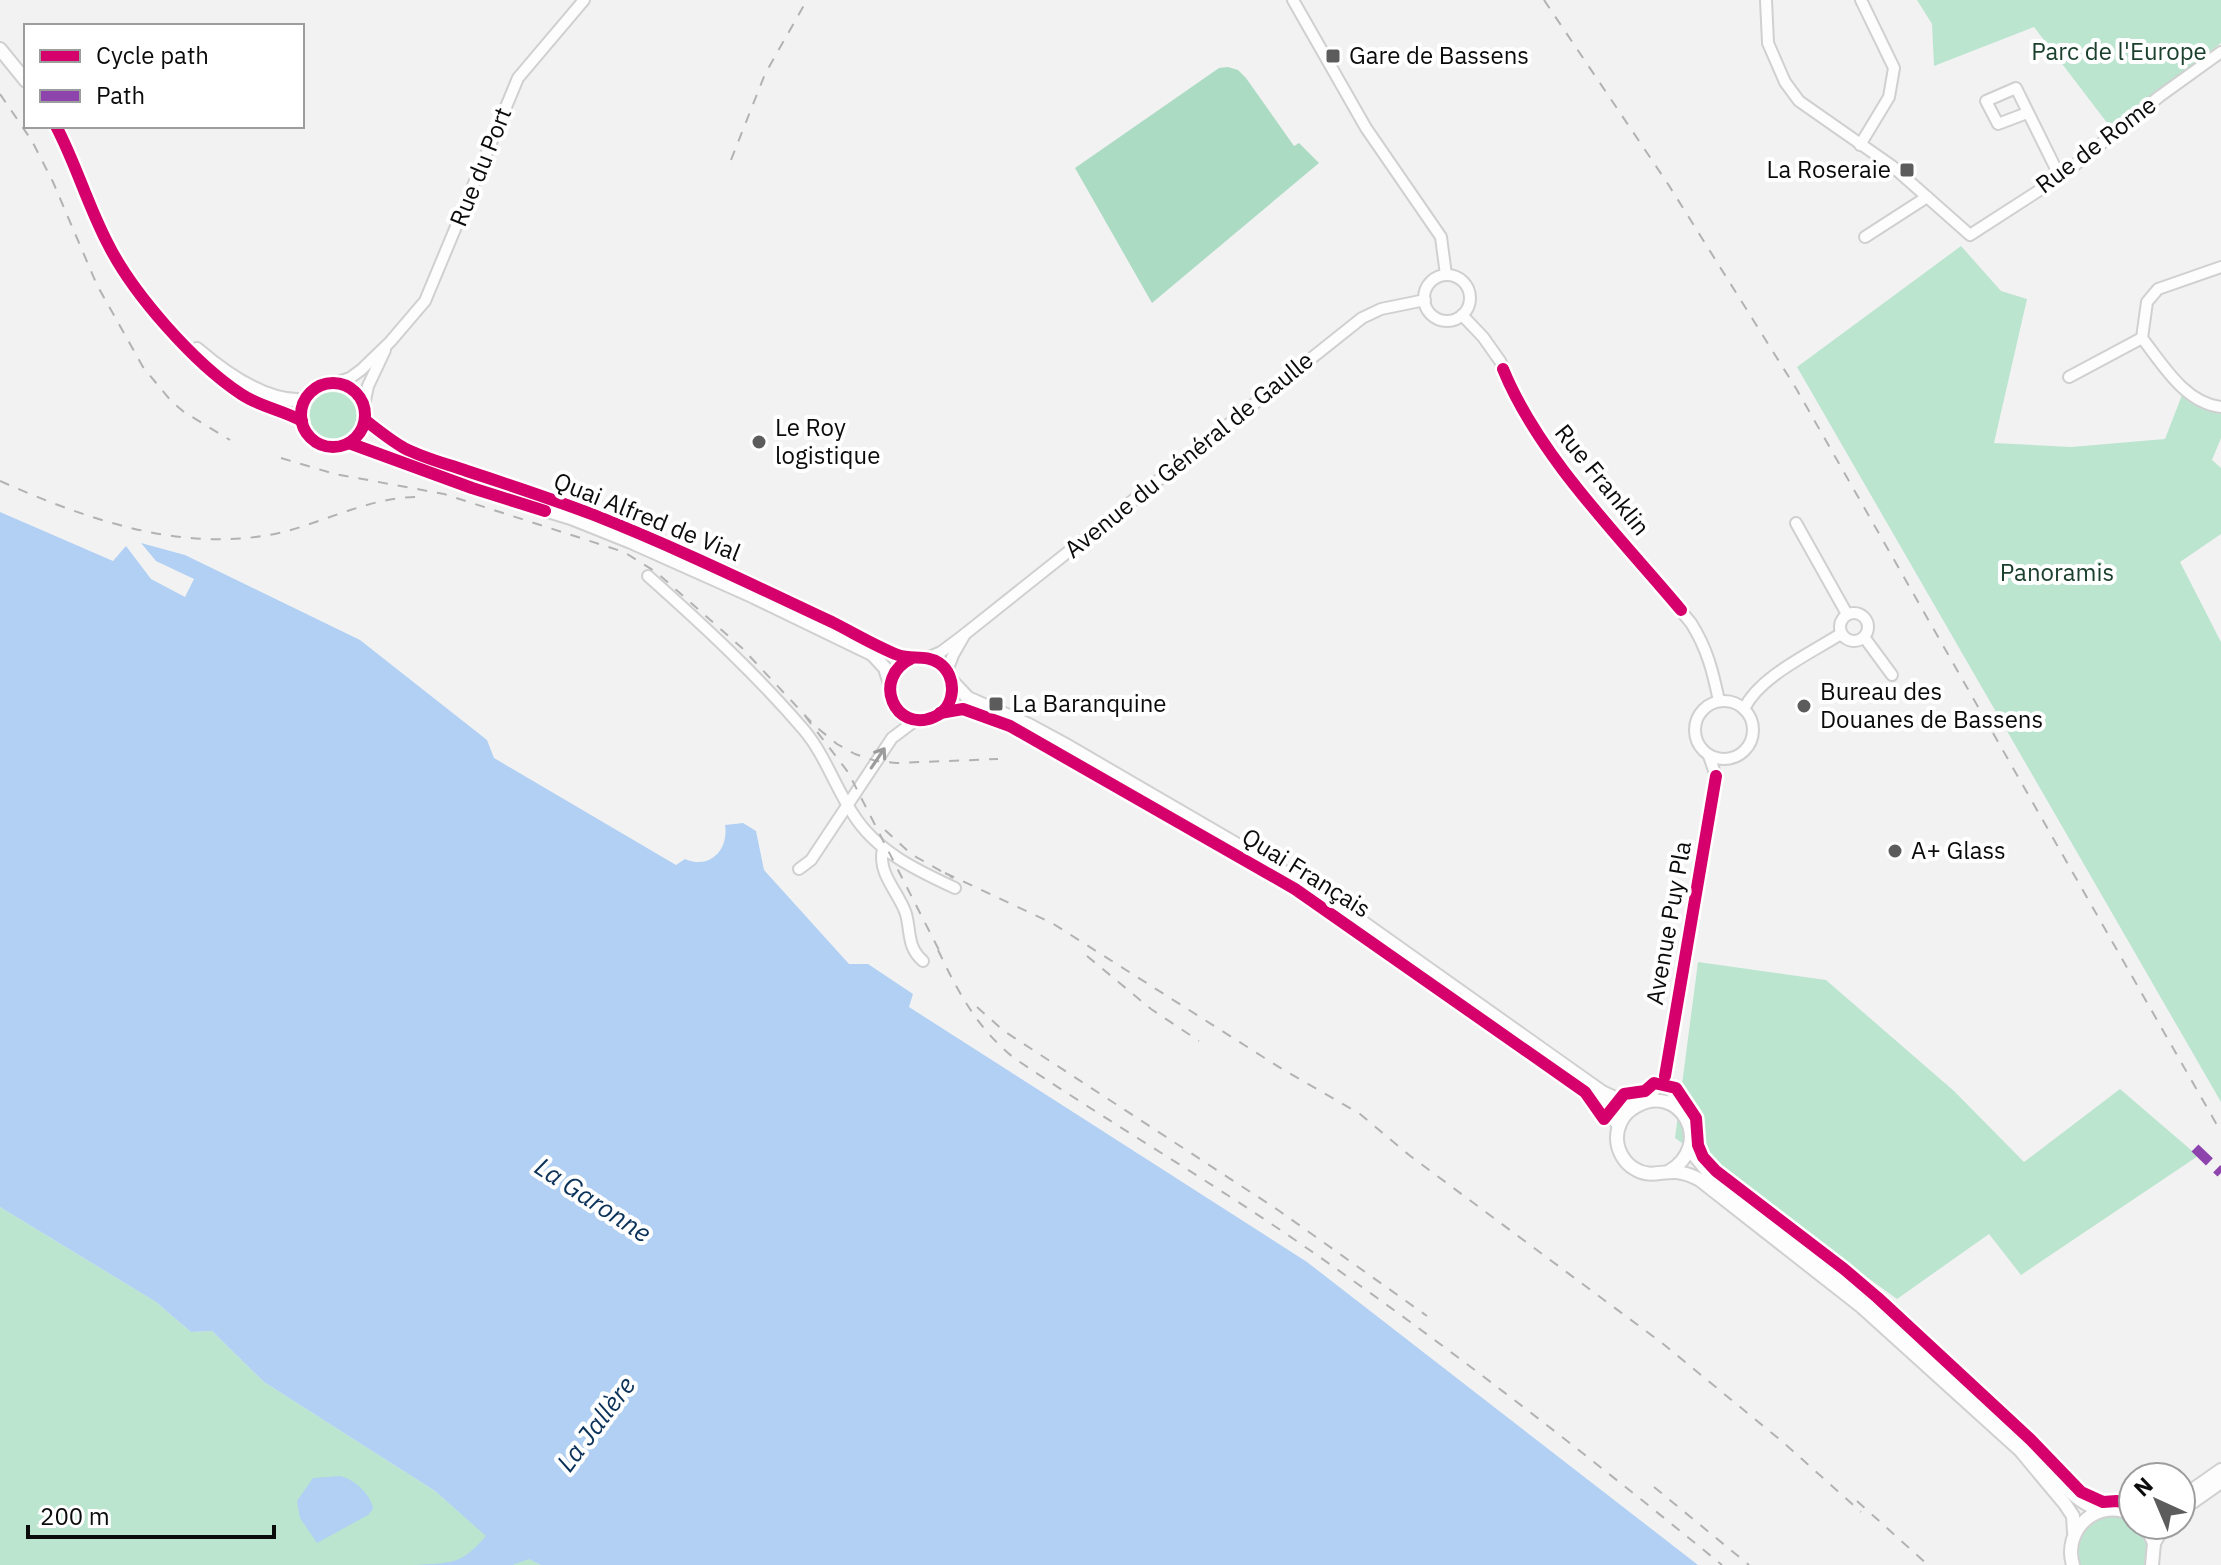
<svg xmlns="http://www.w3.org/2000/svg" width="2221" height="1565" viewBox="0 0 2221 1565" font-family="'IBM Plex Sans',sans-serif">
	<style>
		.green { fill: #bce5d0 }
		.forest { fill: #acdbc4 }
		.water { fill: #b1d0f3 }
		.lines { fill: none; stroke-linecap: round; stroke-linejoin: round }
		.minor-casing { stroke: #d0d0d1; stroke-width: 14 }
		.major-casing { stroke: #d0d0d1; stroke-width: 16 }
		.minor { stroke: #fdfdfd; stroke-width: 10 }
		.major { stroke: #fdfdfd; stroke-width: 12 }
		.rail { stroke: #b2b2b3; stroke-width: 2; stroke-dasharray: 10 10; stroke-linecap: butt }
		.quiet { stroke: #8e44ad; stroke-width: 10; stroke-dasharray: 20 10; stroke-linecap: butt }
		.cycleway-casing { stroke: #fff; stroke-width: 17 }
		.cycleway { stroke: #d6006c; stroke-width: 12 }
		.oneway { stroke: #9c9c9d }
		.poi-dot { fill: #5c5c5d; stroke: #fff; stroke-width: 3 }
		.labels { text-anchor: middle; stroke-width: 8; stroke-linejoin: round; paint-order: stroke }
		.park-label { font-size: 24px; fill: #1b412e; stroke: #fff }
		.poi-label { font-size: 24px; fill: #0b0b0c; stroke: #fff; text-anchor: start }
		.street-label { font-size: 24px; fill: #0b0b0c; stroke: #fff }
		.water-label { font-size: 26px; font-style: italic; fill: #0b3259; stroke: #fff }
	</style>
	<rect width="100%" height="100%" fill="#f2f2f3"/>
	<g class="green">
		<path d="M1917 0H2221V43L2111 128 2034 27 1934 66 1932 24Z"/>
		<path d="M1961 246 2001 291 2027 299 1994 443 2071 447 2165 439 2182 395 2205 408 2221 413V438L2212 460 2221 468V534L2180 562 2221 642V1102L1797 367Z"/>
		<circle cx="333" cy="416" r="24"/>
		<path d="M1698 962 1826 980 1954 1091 2024 1162 2120 1089 2198 1156 2021 1275 1989 1234 1897 1299 1675 1138Z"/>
		<path d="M0 1207 156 1302 191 1332 212 1331 264 1382 435 1491 487 1536 541 1565H0Z"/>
		<path d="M2111 1515 2133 1522V1525L2142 1530 2149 1553 2146 1565H2078C2076 1537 2080 1522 2111 1515Z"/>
	</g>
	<path class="forest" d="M1228 67 1238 70 1246 78 1294 146 1299 143 1319 163 1152 303 1075 168 1219 68Z"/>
	<g class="water">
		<path d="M0 512 113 561 126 546 151 579 185 597 194 579 156 561 141 543 185 555 360 640 487 740 494 758 676 865 685 859C710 870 729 850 725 825L743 823 756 831 764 870 849 964H868L913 994 909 1007 1307 1262 1698 1565H541L529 1559 512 1565H413C451 1563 461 1565 486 1536L435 1491 264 1382 212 1331 191 1332 156 1302 0 1207Z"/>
		<path d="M340 1476C355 1479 371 1495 373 1509L368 1515 317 1543 300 1518 297 1501 313 1478Z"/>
	</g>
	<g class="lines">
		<g class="minor-casing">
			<g id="minor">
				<path d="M1293 0 1366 128 1441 237 1446 275"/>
				<path d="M1766 0 1768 43 1785 82 1799 101 1892 166 1970 235 2060 177 2160 96 2221 52"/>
				<path d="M2027 113 1998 124 1986 101 2016 88 2060 177"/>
				<path d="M1860 145 1889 97 1894 68 1861 0"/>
				<path d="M1865 237 1927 197"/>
				<path d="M2221 267 2158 289 2147 302 2142 338C2163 365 2185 403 2221 407"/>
				<circle cx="1447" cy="298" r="23"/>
				<path d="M1462 315 1483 337 1500 361 1526 416 1547 450 1691 623C1707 648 1713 672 1719 701"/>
				<path d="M2069 377 2142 338"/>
				<path d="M335 383 350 378 361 370 390 342 425 301 518 78 584 0"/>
				<path d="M364 405 368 386 385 350"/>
				<path d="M1796 523 1847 614"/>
				<path d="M648 576C703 625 756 674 804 730 825 755 835 787 853 814 876 851 916 870 955 888"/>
				<circle cx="1854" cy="627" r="14"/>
				<path d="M1864 637 1892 675"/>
				<path d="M927 658 941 652 965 634 1362 318 1381 309 1425 300"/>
				<path d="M947 671 953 655 965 634"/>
				<circle cx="1724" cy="730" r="29"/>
				<path d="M1744 709C1759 677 1809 654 1839 635L1843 636"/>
				<path d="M883 849C877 874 899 892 906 914 911 933 907 947 923 961"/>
				<path d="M799 869 811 860 892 738 916 720"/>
				<path d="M1665 1076 1679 1109"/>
				<path d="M1647 1101 1665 1076 1716 776 1709 756"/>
			</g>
		</g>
		<g class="major-casing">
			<g id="major">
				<path d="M0 49 26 81"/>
				<path d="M56 126C76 164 88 206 108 244 133 294 194 363 241 394 260 407 283 410 302 421"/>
				<path d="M197 349C225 373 267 404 306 400"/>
				<circle cx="333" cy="415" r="32"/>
				<path d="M365 420C378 430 390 440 404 448 423 458 447 464 467 471 510 485 552 499 594 515 675 547 753 585 832 622 854 633 875 646 898 655 911 660 926 654 939 663 958 676 956 708 934 717 895 734 870 678 912 658"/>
				<path d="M349 443 472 488 571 518 631 542 752 596 872 654 885 668 890 684"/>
				<path d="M951 680 968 698 1029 725 1064 744 1327 897 1602 1092 1619 1100 1638 1104"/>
				<path d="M940 713 963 709 1010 726 1295 889 1585 1092 1607 1109 1619 1126"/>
				<path d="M1690 1150 1708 1172C1819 1258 1924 1346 2026 1442 2051 1465 2067 1501 2101 1510"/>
				<path d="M1668 1172C1717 1144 1678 1080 1635 1107 1624 1113 1617 1125 1617 1138 1617 1150 1624 1163 1635 1169 1649 1178 1661 1171 1677 1172 1685 1173 1693 1176 1700 1180L1862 1307 2020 1450 2065 1504 2073 1516 2074 1532"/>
				<path d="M2181 1498 2221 1470"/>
				<path d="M2181 1510 2221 1482"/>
				<path d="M2146 1525 2154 1543 2152 1565"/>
				<path d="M2154 1543 2164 1525"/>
				<path d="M2073 1565C2062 1529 2099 1496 2133 1515"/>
			</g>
		</g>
		<use href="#minor" class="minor"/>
		<use href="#major" class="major"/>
		<g class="rail">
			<path d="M1544 0 1668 184 1797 390 2221 1132"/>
			<path d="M0 94 32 141 53 182 97 285 143 367 171 401 184 412 230 440"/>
			<path d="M731 160 765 74 807 0"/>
			<path d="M281 458 335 474 444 494 624 552 656 572 742 648 815 726 837 744 855 754 876 761 896 763 998 759"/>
			<path d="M0 481C86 519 183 554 279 533 326 522 371 496 421 497"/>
			<path d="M805 716 848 772 943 958"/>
			<path d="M885 830 911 854 953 878"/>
			<path d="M945 873 1052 923 1282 1069 1360 1114 1409 1155 1662 1343 1784 1443 1861 1512"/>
			<path d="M938 950C958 992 977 1028 1014 1058 1107 1121 1205 1178 1298 1242 1444 1343 1585 1453 1722 1565"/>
			<path d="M1087 956 1151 1009 1199 1041"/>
			<path d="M977 1007 1004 1031 1278 1210 1427 1316"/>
			<path d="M1654 1487 1749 1565"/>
			<path d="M1857 1501 1928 1565"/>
		</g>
		<path class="quiet" d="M2195 1148 2221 1173"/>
		<g class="cycleway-casing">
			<g id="cycleway">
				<path d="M56 126C76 164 88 206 108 244 133 294 194 363 241 394 260 407 283 410 302 421"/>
				<path d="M1503 369C1539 457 1620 537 1681 610"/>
				<circle cx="333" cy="415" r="32"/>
				<path d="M365 420C378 430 390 440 404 448 423 458 447 464 467 471 510 485 552 499 594 515 675 547 753 585 832 622 854 633 875 646 898 655 911 660 926 654 939 663 958 676 956 708 934 717 895 734 870 678 912 658"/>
				<path d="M349 443 472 488 545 511"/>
				<path d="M940 713 963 709 1010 726 1295 889 1585 1092 1604 1119 1624 1094 1645 1091 1654 1083 1676 1088 1696 1118 1698 1145 1703 1157 1716 1171 1844 1269 1878 1298 2030 1439 2081 1492 2103 1502 2117 1501 2133 1505"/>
				<path d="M1665 1076 1716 776"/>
			</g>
		</g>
		<use href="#cycleway" class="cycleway"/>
	</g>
	<defs><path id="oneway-shaft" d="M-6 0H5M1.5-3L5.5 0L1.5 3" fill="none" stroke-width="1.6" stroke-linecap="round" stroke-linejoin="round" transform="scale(2)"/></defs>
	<use class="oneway" href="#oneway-shaft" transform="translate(878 758) rotate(-56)"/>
	<g class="poi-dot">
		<rect x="1325" y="48" width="16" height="16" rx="4"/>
		<rect x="1899" y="162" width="16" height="16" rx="4"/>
		<circle cx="759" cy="442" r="8"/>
		<rect x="988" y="696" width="16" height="16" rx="4"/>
		<circle cx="1804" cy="706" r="8"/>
		<circle cx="1895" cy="851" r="8"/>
	</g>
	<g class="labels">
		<g class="park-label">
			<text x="2119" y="60">Parc de l'Europe</text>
			<text x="2057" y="581">Panoramis</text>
		</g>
		<g class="poi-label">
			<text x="1349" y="64">Gare de Bassens</text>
			<text x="1891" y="178" text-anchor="end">La Roseraie</text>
			<text x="775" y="436">Le Roy<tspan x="775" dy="28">logistique</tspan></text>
			<text x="1820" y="700">Bureau des<tspan x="1820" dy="28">Douanes de Bassens</tspan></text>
			<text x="1012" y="712">La Baranquine</text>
			<text x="1911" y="859">A+ Glass</text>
		</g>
		<g class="street-label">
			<text transform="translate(2096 145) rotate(-37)" y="8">Rue de Rome</text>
			<text transform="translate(481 167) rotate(-68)" y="8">Rue du Port</text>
			<text transform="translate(1189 455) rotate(-39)" y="8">Avenue du Général de Gaulle</text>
			<text transform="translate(1602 480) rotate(51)" y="8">Rue Franklin</text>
			<text transform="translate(647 517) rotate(22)" y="8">Quai Alfred de Vial</text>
			<text transform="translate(1306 873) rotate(32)" y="8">Quai Français</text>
			<text transform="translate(1669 923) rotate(-80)" y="8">Avenue Puy Pla</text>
		</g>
		<g class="water-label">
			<text transform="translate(593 1200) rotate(33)" y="9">La Garonne</text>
			<text transform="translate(596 1424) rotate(-53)" y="9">La Jallère</text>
		</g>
	</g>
	<rect x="24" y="24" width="280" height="104" fill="#ffffff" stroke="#9d9d9e" stroke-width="2"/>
	<rect x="40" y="50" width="40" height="12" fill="#d6006c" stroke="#9d9d9e" stroke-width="2"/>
	<text x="96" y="64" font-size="24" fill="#0b0b0c">Cycle path</text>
	<rect x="40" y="90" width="40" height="12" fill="#8e44ad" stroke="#9d9d9e" stroke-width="2"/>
	<text x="96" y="104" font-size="24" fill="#0b0b0c">Path</text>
	<g transform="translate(2157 1501) rotate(316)"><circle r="38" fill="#ffffff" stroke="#9d9d9e" stroke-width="2"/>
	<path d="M0-6L14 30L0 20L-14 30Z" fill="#5c5c5d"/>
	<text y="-12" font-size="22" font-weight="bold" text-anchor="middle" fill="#0b0b0c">N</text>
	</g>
	<path d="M28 1525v12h246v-12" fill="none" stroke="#0b0b0c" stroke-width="4"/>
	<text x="40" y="1525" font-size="24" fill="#0b0b0c" stroke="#ffffff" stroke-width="6" paint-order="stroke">200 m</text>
</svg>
